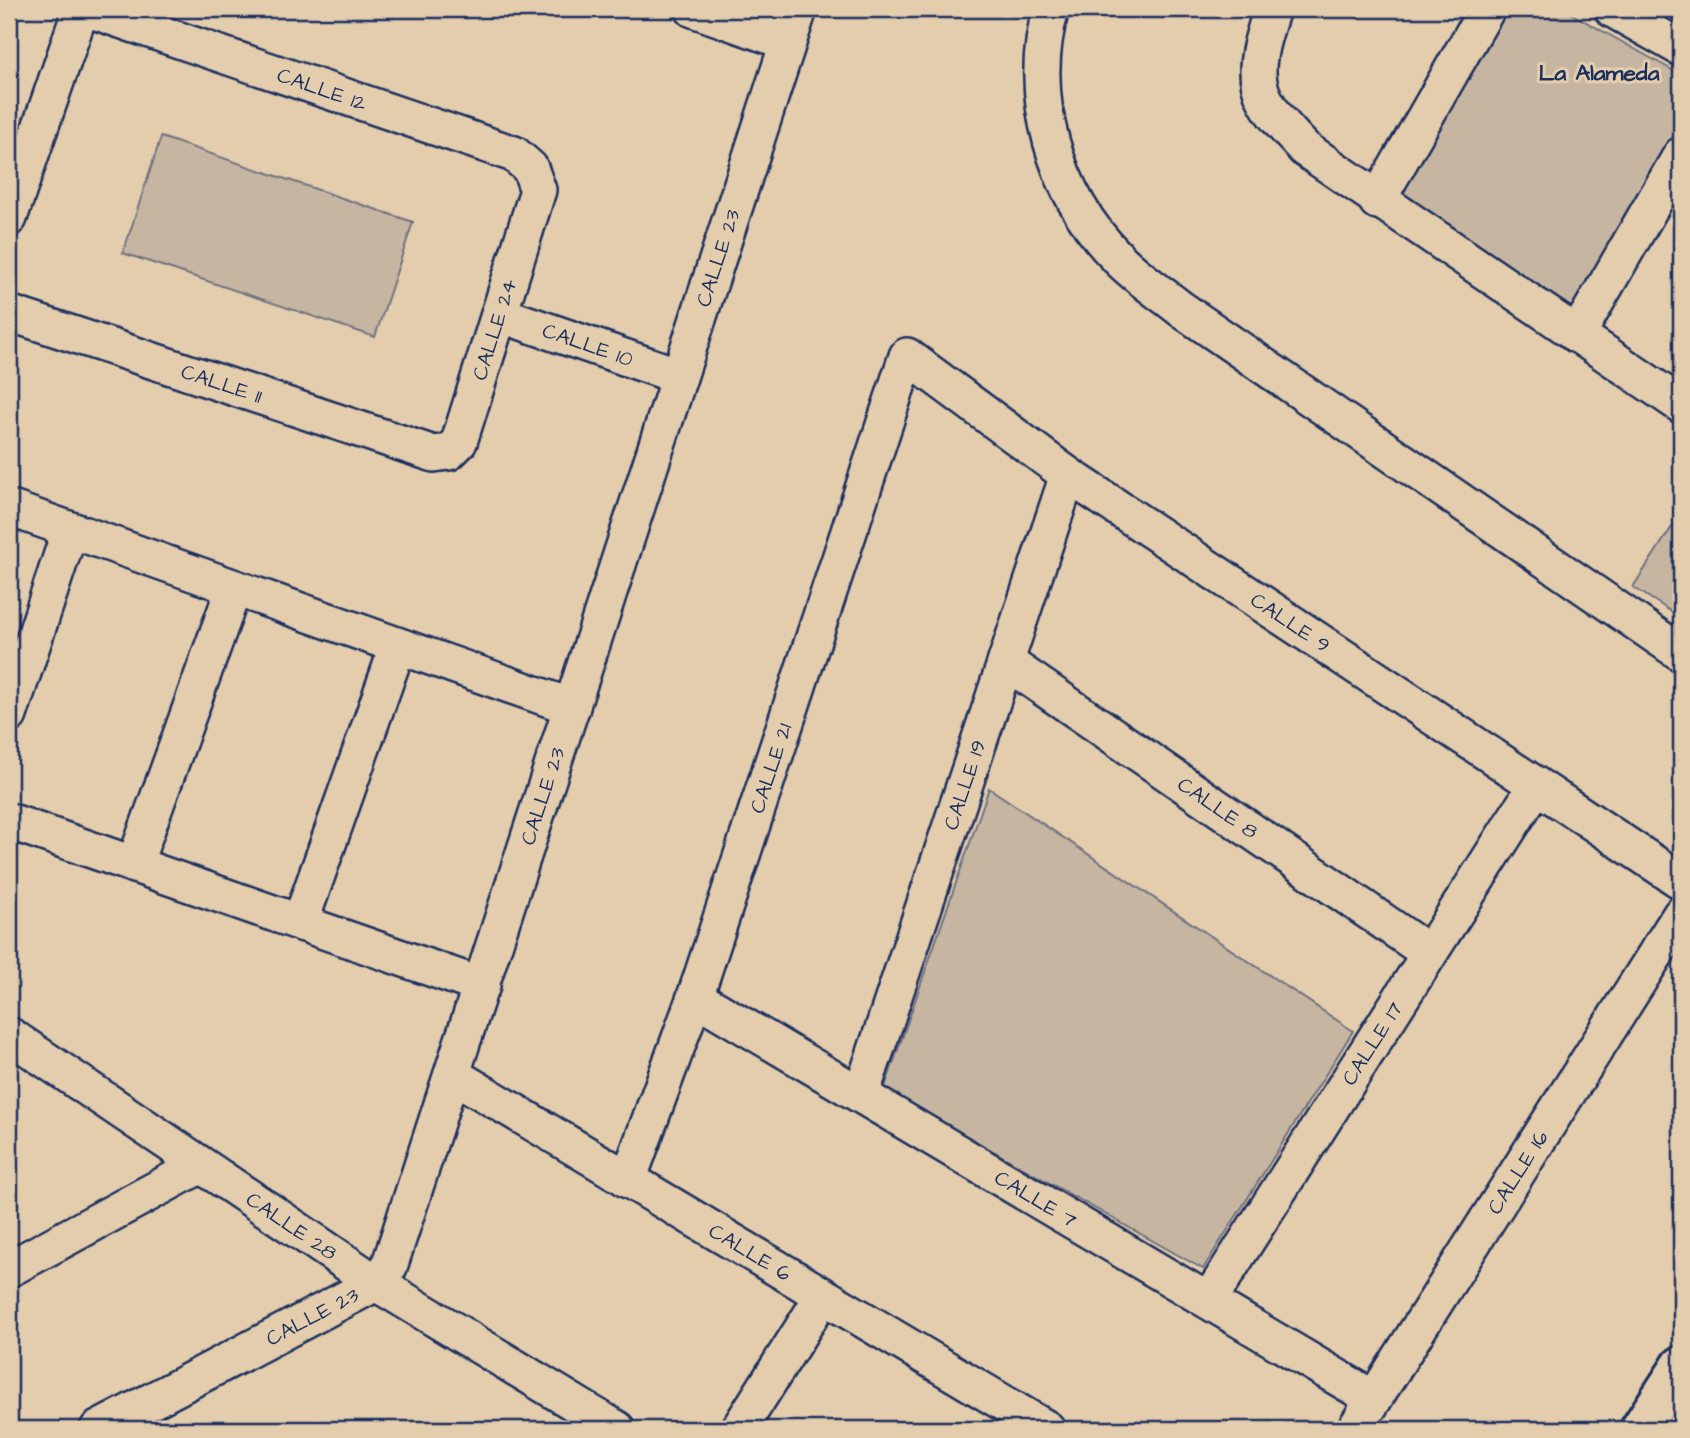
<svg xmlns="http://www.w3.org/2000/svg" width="1690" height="1438" viewBox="0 0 1690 1438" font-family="'Architects Daughter',sans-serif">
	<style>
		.green { fill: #c6b6a1; stroke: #707280; stroke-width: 2 }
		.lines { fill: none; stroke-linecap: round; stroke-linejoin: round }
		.street-casing { stroke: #1b2f5e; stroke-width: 40 }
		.secondary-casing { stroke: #1b2f5e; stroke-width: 44 }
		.street { stroke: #e3cdad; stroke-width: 35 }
		.secondary { stroke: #e3cdad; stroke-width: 38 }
		.labels { text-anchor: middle; stroke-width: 6; stroke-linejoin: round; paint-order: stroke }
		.street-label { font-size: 21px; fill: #1b2f5e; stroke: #e3cdad }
		.neighbourhood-label { font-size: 23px; font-weight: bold; fill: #1b2f5e; stroke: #e3cdad }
	</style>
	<rect width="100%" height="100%" fill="#e3cdad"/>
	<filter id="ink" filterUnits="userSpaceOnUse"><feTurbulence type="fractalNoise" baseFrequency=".0143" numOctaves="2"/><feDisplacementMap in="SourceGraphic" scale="14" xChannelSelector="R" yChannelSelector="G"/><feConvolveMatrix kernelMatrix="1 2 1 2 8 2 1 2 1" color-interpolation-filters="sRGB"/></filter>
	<g filter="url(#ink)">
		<g class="green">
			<path d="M1507 9H1563L1681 75V130L1577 311 1401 193Z"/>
			<path d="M161 137 413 222 375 337 123 253Z"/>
			<path d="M1681 513V618L1633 587Z"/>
			<path d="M989 788 1353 1031 1203 1269 884 1090Z"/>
		</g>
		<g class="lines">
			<g class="street-casing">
				<g id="street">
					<path d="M693 9 787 42"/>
					<path d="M1051 9C1026 95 1055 195 1118 258 1136 277 1160 292 1181 309L1681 653"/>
					<path d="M1272 9C1248 81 1252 94 1305 149L1681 405"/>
					<path d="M1612 9 1681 48"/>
					<path d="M1377 201 1487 9"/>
					<path d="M9 218 81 9"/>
					<path id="s1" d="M9 313 434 454 449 452 459 442 538 190 530 168 514 154 88 9"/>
					<path id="s2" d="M499 314 679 376"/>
					<path d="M1577 335 1681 155"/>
					<path d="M9 508 572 707"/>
					<path id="s3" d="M1006 662 1429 953"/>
					<path d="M9 715 70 530"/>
					<path d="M9 821 482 986"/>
					<path d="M134 865 234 588"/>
					<path d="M300 923 398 646"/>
					<path id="s4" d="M695 997 1374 1399"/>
					<path id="s5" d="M9 1035 376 1283 617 1429"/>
					<path id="s6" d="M453 1075 1047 1429"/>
					<path id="s7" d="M861 1095 1068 475"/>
					<path id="s8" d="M628 1180 695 997 907 356 1068 475 1681 881"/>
					<path d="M9 1269 199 1166"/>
					<path id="s9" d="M1209 1300 1536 786"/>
					<path id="s10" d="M98 1429 376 1283 389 1267 799 9"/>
					<path d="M739 1429 823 1296"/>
					<path id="s11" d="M1355 1429 1681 914"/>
				</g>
			</g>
			<g class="secondary-casing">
				<path id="secondary" d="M1640 1429 1681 1366"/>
			</g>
			<use href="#street" class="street"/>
			<use href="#secondary" class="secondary"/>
		</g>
	</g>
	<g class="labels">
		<g class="street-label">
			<text transform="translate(322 89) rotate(19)" y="7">CALLE 12</text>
			<text dy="7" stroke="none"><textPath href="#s10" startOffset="1396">CALLE 23</textPath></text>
			<text dy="7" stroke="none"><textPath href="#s1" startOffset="595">CALLE 24</textPath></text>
			<text dy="7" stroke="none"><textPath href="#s2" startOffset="94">CALLE 10</textPath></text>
			<text dy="7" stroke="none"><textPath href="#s1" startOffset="224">CALLE 11</textPath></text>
			<text dy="7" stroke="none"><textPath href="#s8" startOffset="1337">CALLE 9</textPath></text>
			<text dy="7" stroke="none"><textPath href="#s8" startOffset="436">CALLE 21</textPath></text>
			<text dy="7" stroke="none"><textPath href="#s7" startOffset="327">CALLE 19</textPath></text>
			<text dy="7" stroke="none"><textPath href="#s10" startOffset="830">CALLE 23</textPath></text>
			<text dy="7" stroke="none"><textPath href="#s3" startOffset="257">CALLE 8</textPath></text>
			<text dy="7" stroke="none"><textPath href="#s9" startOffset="304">CALLE 17</textPath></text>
			<text dy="7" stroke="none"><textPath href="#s11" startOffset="304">CALLE 16</textPath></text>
			<text dy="7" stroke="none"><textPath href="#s4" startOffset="396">CALLE 7</textPath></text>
			<text dy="7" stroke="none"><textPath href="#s5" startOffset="341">CALLE 28</textPath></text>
			<text dy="7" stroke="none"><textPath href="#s6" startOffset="346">CALLE 6</textPath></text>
			<text dy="7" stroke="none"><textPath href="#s10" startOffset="242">CALLE 23</textPath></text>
		</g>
		<g class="neighbourhood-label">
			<text x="1599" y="80">La Alameda</text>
		</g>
	</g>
	<rect width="1690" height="1438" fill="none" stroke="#e3cdad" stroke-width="35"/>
	<rect x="18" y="18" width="1655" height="1403" fill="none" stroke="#1b2f5e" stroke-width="2.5" filter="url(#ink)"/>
</svg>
